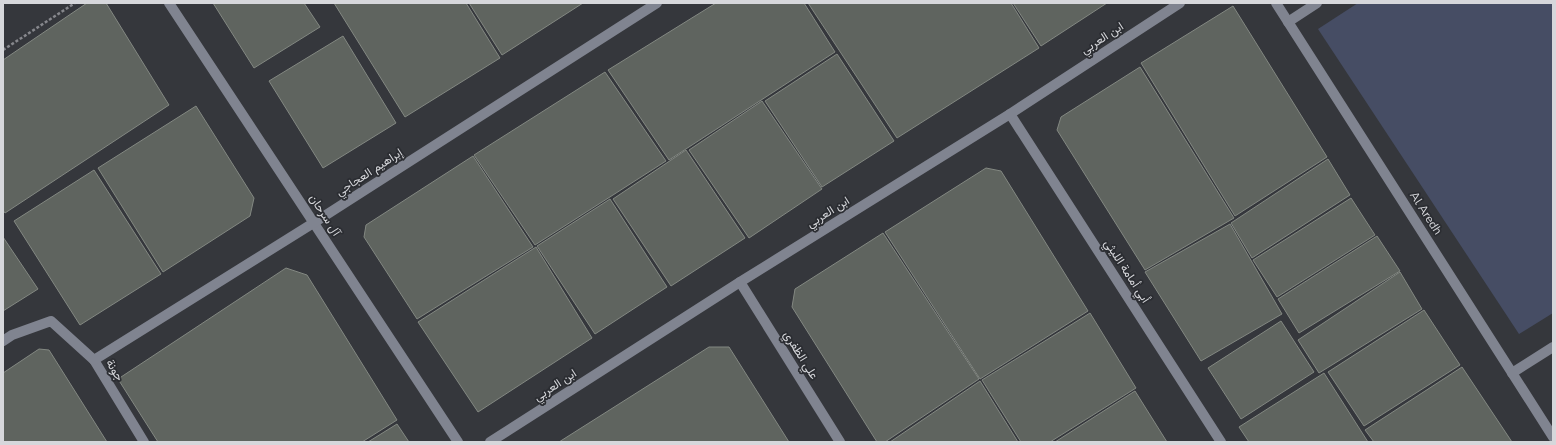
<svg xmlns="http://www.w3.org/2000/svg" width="1556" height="445" viewBox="0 0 1556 445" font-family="'Nunito Sans',Vazirmatn,sans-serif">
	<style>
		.green { fill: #464d64 }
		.building { fill: #5f645f; stroke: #838882 }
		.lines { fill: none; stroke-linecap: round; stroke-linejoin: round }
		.path { stroke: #86878c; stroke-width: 2.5; stroke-dasharray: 3 2; stroke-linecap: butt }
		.minor { stroke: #808490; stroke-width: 10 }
		.labels { text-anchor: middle; stroke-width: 3.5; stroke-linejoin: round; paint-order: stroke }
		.street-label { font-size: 12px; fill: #d6d7db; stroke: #2b2d32 }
	</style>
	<rect width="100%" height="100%" fill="#35373c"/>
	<path class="green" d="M1358 3H1553V313L1519 334 1318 29Z"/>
	<g class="building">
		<path d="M87 3H106L169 105 5 213 3 210V60Z"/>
		<path d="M213 3H304L320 27 254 68Z"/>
		<path d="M334 3H466L500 58 405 117Z"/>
		<path d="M469 3H583L502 55Z"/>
		<path d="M716 3H804L835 52 669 160 608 70Z"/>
		<path d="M808 3H1011L1039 48 897 138Z"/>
		<path d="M1013 3H1107L1041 46Z"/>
		<path d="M1233 6 1327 157 1235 216 1141 63Z"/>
		<path d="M343 36 396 123 323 168 269 81Z"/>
		<path d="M837 54 894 141 822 187 765 101Z"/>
		<path d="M1140 67 1234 218 1145 270 1057 130 1061 117Z"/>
		<path d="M605 72 666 161 535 245 474 155Z"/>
		<path d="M762 101 822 189 749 238 689 150Z"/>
		<path d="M196 106 254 198 250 216 163 272 98 168Z"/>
		<path d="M686 150 745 238 671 286 613 199Z"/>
		<path d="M473 156 533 247 417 319 364 237 366 225Z"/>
		<path d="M1328 159 1350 195 1252 258 1231 223Z"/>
		<path d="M986 168 1001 171 1088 311 980 379 885 232Z"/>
		<path d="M94 170 161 274 80 325 14 221Z"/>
		<path d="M1351 198 1375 235 1277 297 1253 260Z"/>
		<path d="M610 199 667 287 595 334 537 246Z"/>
		<path d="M1230 224 1282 314 1201 361 1145 272Z"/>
		<path d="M883 233 979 379 885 442H877L792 307 795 289Z"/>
		<path d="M1377 236 1400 271 1299 333 1278 299Z"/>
		<path d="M3 237 38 289 3 311Z"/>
		<path d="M536 247 592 338 478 412 418 322Z"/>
		<path d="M286 268 307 275 397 420 362 442H158L118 379Z"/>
		<path d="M1400 272 1422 309 1319 373 1298 340Z"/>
		<path d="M1424 310 1460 365 1364 426 1328 372Z"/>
		<path d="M1090 313 1136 388 1050 442H1021L982 380Z"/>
		<path d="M1281 321 1314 372 1241 419 1208 368Z"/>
		<path d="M709 347H729L789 442H559Z"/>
		<path d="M39 349 49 350 107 442H3V373Z"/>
		<path d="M1462 367 1512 442H1374L1365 430Z"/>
		<path d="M1324 373 1368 442H1249L1239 427Z"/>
		<path d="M980 381 1018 442H890Z"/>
		<path d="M1135 391 1167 442H1055Z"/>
		<path d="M397 424 409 442H368Z"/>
	</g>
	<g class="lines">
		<path class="path" d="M3 50 75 3"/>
		<g class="minor">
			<path d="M169 3 458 442"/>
			<path d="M1276 3 1553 437"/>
			<path d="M1288 22 1317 3"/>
			<path d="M1010 114 1221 442"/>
			<path d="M740 282 840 442"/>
			<path d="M3 341 12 335 51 321 94 360 144 442"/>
			<path d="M94 360 315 222 657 3"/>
			<path d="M1512 373 1553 347"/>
			<path d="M490 442 740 282 1010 114 1180 3"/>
		</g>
	</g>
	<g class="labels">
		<g class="street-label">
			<text transform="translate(1102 38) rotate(-33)" y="4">ابن العربي</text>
			<text transform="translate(369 172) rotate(-33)" y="4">إبراهيم العجاجي</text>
			<text transform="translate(828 212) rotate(-32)" y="4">ابن العربي</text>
			<text transform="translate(1426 213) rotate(57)" y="4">Al Aredh</text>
			<text transform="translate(325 215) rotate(57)" y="4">آل سرحان</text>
			<text transform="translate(1127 271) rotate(57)" y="4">أبي أمامة الليثي</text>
			<text transform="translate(801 355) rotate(58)" y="4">علي الظفري</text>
			<text transform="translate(115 370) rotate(59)" y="4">جونة</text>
			<text transform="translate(555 385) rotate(-33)" y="4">ابن العربي</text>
		</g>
	</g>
	<rect width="1556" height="445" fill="none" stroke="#d6d7db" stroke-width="8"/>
</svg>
